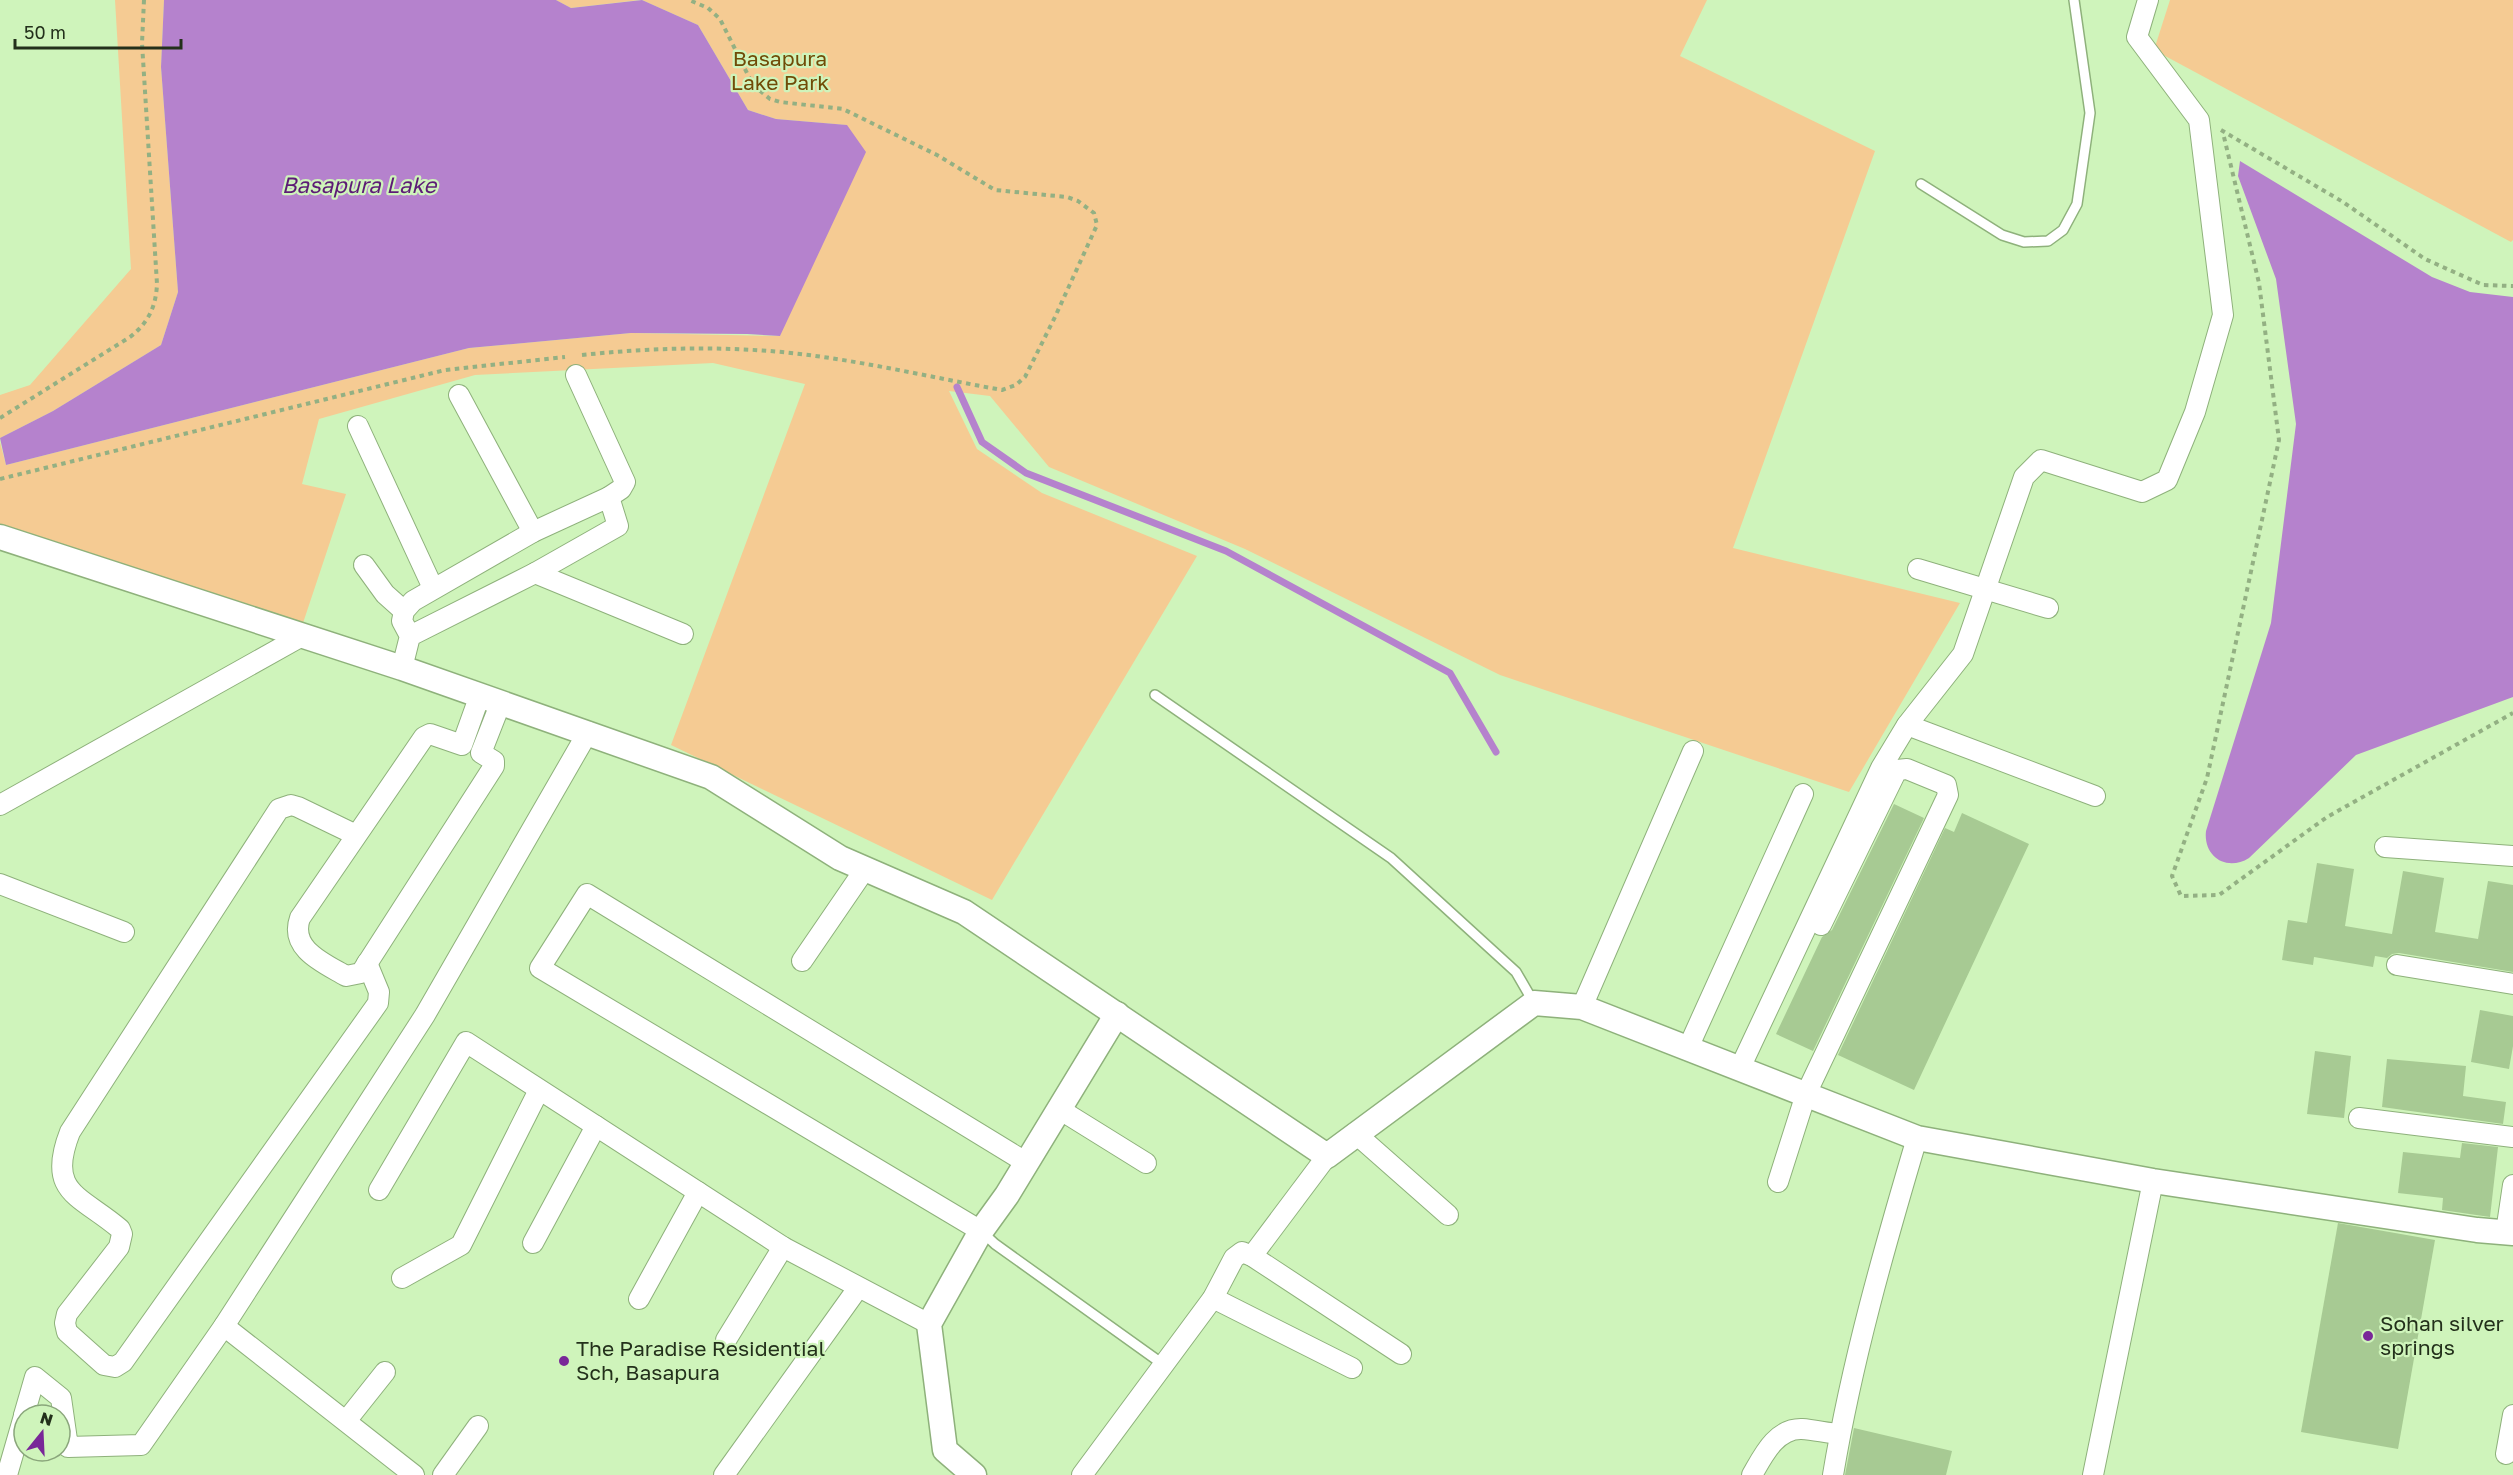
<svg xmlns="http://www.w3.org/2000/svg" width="2513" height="1475" viewBox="0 0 2513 1475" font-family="'Golos Text',sans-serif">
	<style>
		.green { fill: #f5cb93 }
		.water { fill: #b582cd }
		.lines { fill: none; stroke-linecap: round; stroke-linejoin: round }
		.stream { stroke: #b582cd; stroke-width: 7 }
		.building { fill: #a7ca93 }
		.service-casing { stroke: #8eb17b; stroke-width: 12 }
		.minor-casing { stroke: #8eb17b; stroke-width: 22 }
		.tertiary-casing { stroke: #8eb17b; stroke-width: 27 }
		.path { stroke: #93b083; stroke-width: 4; stroke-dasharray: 4.5 4.5; stroke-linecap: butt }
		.service { stroke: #fff; stroke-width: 9 }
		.minor { stroke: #fff; stroke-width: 20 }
		.tertiary { stroke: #fff; stroke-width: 24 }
		.poi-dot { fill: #792798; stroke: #cff4bb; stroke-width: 2 }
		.labels { text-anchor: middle; stroke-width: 4.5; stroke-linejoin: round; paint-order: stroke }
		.park-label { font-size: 21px; fill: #704b07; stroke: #cff4bb }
		.poi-label { font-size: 21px; fill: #23301b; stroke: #cff4bb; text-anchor: start }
		.water-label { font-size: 22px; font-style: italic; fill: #5c1b75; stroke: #cff4bb }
	</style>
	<rect width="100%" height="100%" fill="#cff4bb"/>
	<g class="green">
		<path d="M115 0H164L161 67 178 292 161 345 53 411 0 438V395L30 385 131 269Z"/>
		<path d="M556 0H640L571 8Z"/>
		<path d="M642 0H1707L1680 56 1875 151 1733 548 1960 603 1849 792 1500 675 1245 549 1049 467 990 396 949 391 977 449 1042 493 1197 556 992 900 671 745 805 384 713 363 475 375 319 419 302 484 346 494 302 626 0 524V442L6 465 469 348 631 333 780 336 846 125 776 119 748 110 698 25Z"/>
		<path d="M2170 0H2513V240L2511 242 2154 50Z"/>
	</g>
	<g class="water">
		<path d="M164 0H556L571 8 642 0 698 25 748 110 776 119 847 125 866 152 780 336 747 334 631 333 469 348 6 465 0 438 53 411 161 345 178 292 161 67Z"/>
		<path d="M2240 161 2432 277 2470 292 2513 297V697L2356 755 2249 858C2227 872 2203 857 2206 831L2271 623 2296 424 2276 279 2238 176Z"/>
	</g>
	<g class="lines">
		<path class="stream" d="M957 387 982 442 1026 473 1226 551 1450 673 1496 752"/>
	</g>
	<g class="building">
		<path d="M1894 804 1924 818 1813 1051 1776 1034 1822 937 1832 930Z"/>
		<path d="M1962 813 2029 844 1914 1090 1838 1055 1945 828 1954 832Z"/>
		<path d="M2317 863 2354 869 2345 926 2392 934 2403 871 2444 878 2435 932 2478 939 2488 881 2513 885V972L2399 953 2392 954 2387 958 2375 956 2373 967 2314 957 2313 965 2282 960 2288 920 2307 923Z"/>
		<path d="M2480 1010 2513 1016V1046L2509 1069 2471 1062Z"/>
		<path d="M2315 1051 2351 1056 2344 1118 2307 1114Z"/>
		<path d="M2387 1059 2466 1066 2463 1096 2506 1102 2503 1124 2382 1107Z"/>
		<path d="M2462 1143 2498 1147 2490 1217 2442 1210 2443 1198 2398 1193 2403 1152 2460 1158Z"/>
		<path d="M2338 1223 2435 1240 2398 1449 2301 1432Z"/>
		<path d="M1854 1428 1952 1451 1946 1475H1845Z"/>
	</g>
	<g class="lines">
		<g class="service-casing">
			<g id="service">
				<path d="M1921 184 2002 235 2024 242 2048 241 2063 230 2077 204 2090 113 2074 0"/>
				<path d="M1155 695 1391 858 1516 972 1534 1003"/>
				<path d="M981 1231 995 1244 1164 1365"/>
			</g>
		</g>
		<g class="minor-casing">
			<g id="minor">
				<path d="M576 375 625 482 621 489 609 497"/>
				<path d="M459 395 533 532"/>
				<path d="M358 426 433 588"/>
				<path d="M364 565 385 594 404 611"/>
				<path d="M1918 569 2048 608"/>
				<path d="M535 573 683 634"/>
				<path d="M402 668 410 636 402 621 404 611 413 601 533 532 609 497 618 526 535 573 410 636"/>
				<path d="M480 695 462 745 430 734 424 737 300 918C289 949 324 963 346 976L361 973 494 766V761L481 753 501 702"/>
				<path d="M1907 725 2095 796"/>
				<path d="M0 805 302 636"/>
				<path d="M356 835 298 807 291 805 279 809 70 1132C46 1193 80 1195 120 1229L122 1234 119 1247 67 1314 65 1323 67 1332 104 1365 115 1367 123 1362 378 1003 379 992 367 963"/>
				<path d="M2385 847 2513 856"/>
				<path d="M0 884 124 932"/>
				<path d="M802 961 865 869"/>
				<path d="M2397 965 2513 984"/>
				<path d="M1582 1007 1693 751"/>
				<path d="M1688 1048 1803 794"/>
				<path d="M1740 1068 1881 768 1907 725 1963 654 2024 477 2041 460 2142 492 2167 480 2195 412 2223 315 2199 120 2137 37 2148 0"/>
				<path d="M1059 1109 1146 1163"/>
				<path d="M2359 1118 2513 1137"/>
				<path d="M1355 1133 1448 1215"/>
				<path d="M1778 1182 1806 1094 1948 795 1946 785 1907 769 1897 770 1821 925"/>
				<path d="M379 1190 466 1042 783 1247 929 1324"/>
				<path d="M981 1231 540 968 587 894 1027 1163"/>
				<path d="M2506 1232 2513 1185"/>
				<path d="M533 1243 596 1126"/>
				<path d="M1252 1256 1327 1156"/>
				<path d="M402 1278 461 1245 539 1090"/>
				<path d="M1213 1298 1352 1368"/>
				<path d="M639 1299 698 1192"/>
				<path d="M224 1326 414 1475"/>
				<path d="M726 1340 783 1247"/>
				<path d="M24 1415 35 1377 61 1398 68 1447 141 1445 224 1326 425 1015 588 732"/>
				<path d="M346 1421 385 1372"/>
				<path d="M2506 1454 2513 1415"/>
				<path d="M7 1475 24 1416"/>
				<path d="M443 1475 478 1426"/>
				<path d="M724 1475 858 1288"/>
				<path d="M1082 1475 1213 1298 1234 1258 1242 1252 1252 1256 1401 1354"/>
				<path d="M1752 1475C1763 1456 1776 1428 1802 1429 1815 1430 1827 1433 1840 1434"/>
				<path d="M1833 1475C1852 1361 1884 1249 1917 1138"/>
				<path d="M2093 1475 2153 1181"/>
			</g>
		</g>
		<g class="tertiary-casing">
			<g id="tertiary">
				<path d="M0 537 402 668 711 777 840 858 964 912 1327 1156 1534 1003 1582 1007 1917 1138 2153 1181 2477 1230 2513 1233"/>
				<path d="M974 1475 945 1450 929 1324 981 1231 1007 1195 1117 1014"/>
			</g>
		</g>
		<g class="path">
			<path d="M2221 130 2343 202 2425 259 2483 285 2513 286"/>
			<path d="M2224 137 2259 283 2279 440 2207 778 2172 876 2181 896 2219 895 2327 817 2513 713"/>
			<path d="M582 355C649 348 715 346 782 352 855 359 929 377 1002 390L1016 385 1025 377 1055 317 1097 225 1094 213 1078 201 1067 197 995 190 937 155 843 109 780 102 770 99 753 85 720 19 708 8 689 0"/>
			<path d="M0 418 130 337C148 323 156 307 157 284L142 43 144 0"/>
			<path d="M0 479 445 370 565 357"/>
		</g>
		<use href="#service" class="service"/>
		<use href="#minor" class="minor"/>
		<use href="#tertiary" class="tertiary"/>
	</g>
	<g class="poi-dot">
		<circle cx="2368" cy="1336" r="6"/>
		<circle cx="564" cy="1361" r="6"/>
	</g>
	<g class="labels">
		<g class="park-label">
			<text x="780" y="66">Basapura<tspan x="780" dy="24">Lake Park</tspan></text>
		</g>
		<g class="poi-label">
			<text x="2380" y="1331">Sohan silver<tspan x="2380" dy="24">springs</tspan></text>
			<text x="576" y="1356">The Paradise Residential<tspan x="576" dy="24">Sch, Basapura</tspan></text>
		</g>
		<g class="water-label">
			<text x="359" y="193">Basapura Lake</text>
		</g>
	</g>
	<g transform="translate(42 1433) rotate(18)"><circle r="28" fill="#cff4bb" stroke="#8aa67b" stroke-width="1.5"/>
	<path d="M0-4.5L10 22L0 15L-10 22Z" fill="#792798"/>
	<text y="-9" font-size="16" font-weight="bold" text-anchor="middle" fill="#23301b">N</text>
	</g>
	<path d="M15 39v9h166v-9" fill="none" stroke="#23301b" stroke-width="3"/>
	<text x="24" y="39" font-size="18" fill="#23301b" stroke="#cff4bb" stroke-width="4.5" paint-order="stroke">50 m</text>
</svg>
